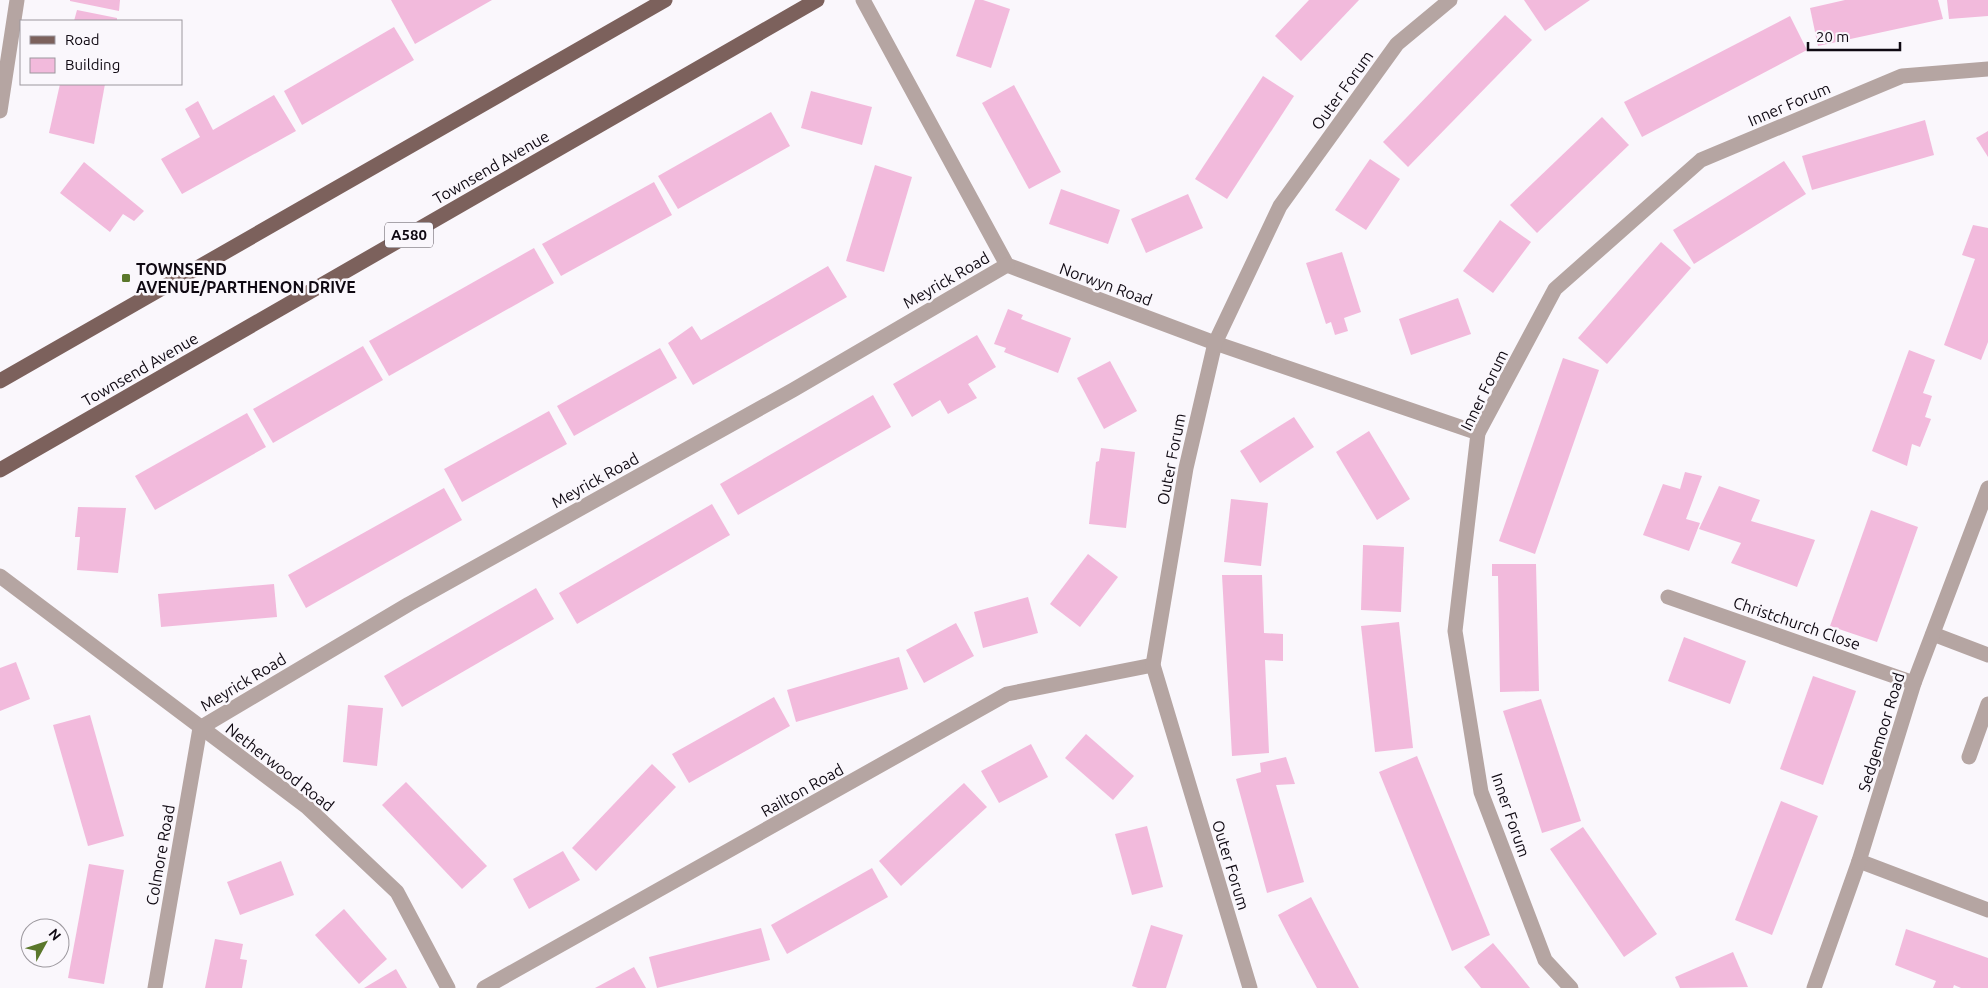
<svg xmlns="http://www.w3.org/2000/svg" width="1988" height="988" viewBox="0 0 1988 988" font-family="Ubuntu,sans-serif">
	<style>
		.building { fill: #f2badc }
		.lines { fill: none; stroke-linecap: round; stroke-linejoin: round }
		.lane { stroke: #b5a5a2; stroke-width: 15 }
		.street { stroke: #b5a5a2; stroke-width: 15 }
		.primary { stroke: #7c615c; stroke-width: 15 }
		.poi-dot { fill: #5a772b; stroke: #faf7fc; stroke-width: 2 }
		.labels { text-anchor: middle; stroke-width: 5; stroke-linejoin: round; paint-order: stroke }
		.shield { fill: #faf7fc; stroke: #565058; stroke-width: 1 }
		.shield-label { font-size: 15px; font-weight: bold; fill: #0f0912 }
		.street-label { font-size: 16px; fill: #0f0912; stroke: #faf7fc }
		.poi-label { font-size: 16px; font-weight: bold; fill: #0f0912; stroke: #faf7fc; text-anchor: start }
	</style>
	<rect width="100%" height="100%" fill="#faf7fc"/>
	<g class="building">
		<path d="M70 0H120L119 11 70 1Z"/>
		<path d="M391 0H492L415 44Z"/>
		<path d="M975 0H983L1010 9 991 68 956 56Z"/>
		<path d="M1309 0H1359L1301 61 1275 36Z"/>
		<path d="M1524 0H1590L1545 31Z"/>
		<path d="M1845 0H1938L1943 19 1818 46 1810 8Z"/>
		<path d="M1947 0H1988V16L1949 19Z"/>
		<path d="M77 10 117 18V21H74Z"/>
		<path d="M1505 15 1532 40 1408 167 1383 142Z"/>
		<path d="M1790 16 1807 50 1642 137 1624 102Z"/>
		<path d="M394 27 414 60 302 125 284 91Z"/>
		<path d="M1263 76 1294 96 1227 199 1195 179Z"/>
		<path d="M60 84H105L94 144 49 133Z"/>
		<path d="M1014 85 1061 172 1029 189 982 103Z"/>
		<path d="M811 91 872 107 862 145 801 128Z"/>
		<path d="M274 95 296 131 182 194 161 159 200 137 185 109 198 101 213 130Z"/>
		<path d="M771 112 790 146 678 209 658 176Z"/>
		<path d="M1602 117 1629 145 1537 233 1510 205Z"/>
		<path d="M1925 120 1934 155 1812 190 1802 156Z"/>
		<path d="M1988 131V157L1976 138Z"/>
		<path d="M1370 159 1400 179 1366 230 1335 210Z"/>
		<path d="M1784 161 1806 194 1694 264 1673 230Z"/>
		<path d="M84 162 144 211 134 221 123 214 110 232 60 193Z"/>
		<path d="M875 165 912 177 884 272 846 261Z"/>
		<path d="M654 182 672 215 561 276 542 244Z"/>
		<path d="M1061 189 1120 210 1108 244 1049 224Z"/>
		<path d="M1188 194 1203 228 1146 253 1131 219Z"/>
		<path d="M1500 220 1531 242 1493 293 1463 271Z"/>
		<path d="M1973 225 1988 228V342L1981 360 1944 345 1975 259 1962 255Z"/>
		<path d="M1661 242 1691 268 1607 364 1578 338Z"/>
		<path d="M534 248 554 283 389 376 369 341Z"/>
		<path d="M1342 252 1361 312 1344 318 1348 331 1335 335 1331 322 1326 324 1306 263Z"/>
		<path d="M828 266 847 297 693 385 668 343 692 326 701 340Z"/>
		<path d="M1458 298 1471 334 1411 355 1399 319Z"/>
		<path d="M1008 309 1023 315 1021 319 1071 338 1058 373 1004 352 1006 348 994 344Z"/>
		<path d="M977 335 996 367 968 384 977 398 948 414 940 400 912 417 893 384Z"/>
		<path d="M363 346 383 380 273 443 253 409Z"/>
		<path d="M660 348 677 378 574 436 557 406Z"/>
		<path d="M1909 350 1935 360 1923 393 1932 396 1925 417 1931 419 1920 447 1912 444 1907 466 1872 451Z"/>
		<path d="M1563 358 1599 370 1535 554 1499 541Z"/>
		<path d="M1110 361 1137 411 1104 429 1077 378Z"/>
		<path d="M873 395 891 427 738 515 720 484Z"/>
		<path d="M549 411 567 444 462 502 444 469Z"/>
		<path d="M247 413 266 447 155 510 135 476Z"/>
		<path d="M1294 417 1314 447 1260 483 1240 451Z"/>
		<path d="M1369 431 1410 499 1377 520 1336 452Z"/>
		<path d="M1101 448 1135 452 1126 528 1089 524 1096 462 1099 461Z"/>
		<path d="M1685 472 1702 476 1686 519 1700 523 1689 551 1643 535 1663 484 1680 489Z"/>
		<path d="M1719 486 1760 500 1751 521 1815 540 1797 587 1731 563 1741 543 1699 529Z"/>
		<path d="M444 488 462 520 306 608 288 575Z"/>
		<path d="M1231 499 1268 503 1261 566 1224 562Z"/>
		<path d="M712 504 730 535 577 624 559 593Z"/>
		<path d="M78 507 126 508 118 573 77 570 80 537H75Z"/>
		<path d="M1871 510 1918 527 1877 642 1830 626Z"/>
		<path d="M1363 545 1404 547 1401 612 1361 610Z"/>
		<path d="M1088 554 1118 577 1080 627 1050 604Z"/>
		<path d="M1492 564H1536L1539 691 1500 692 1498 576H1492Z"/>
		<path d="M1222 575H1262L1264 633 1283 634V661L1265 660 1269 753 1232 756Z"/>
		<path d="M274 584 277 617 161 627 158 594Z"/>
		<path d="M536 588 554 619 402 707 384 676Z"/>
		<path d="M1028 597 1038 633 983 648 974 612Z"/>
		<path d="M1399 622 1413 748 1375 752 1361 626Z"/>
		<path d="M956 623 974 656 924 683 906 650Z"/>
		<path d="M1684 637 1746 661 1730 704 1668 681Z"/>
		<path d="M899 657 908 689 796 722 787 690Z"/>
		<path d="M16 662 30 699 0 711V668Z"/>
		<path d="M1813 676 1856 691 1823 785 1780 769Z"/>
		<path d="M774 697 790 726 689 783 672 754Z"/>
		<path d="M1541 699 1581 821 1542 833 1503 711Z"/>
		<path d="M348 705 383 708 377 766 343 762Z"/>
		<path d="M90 715 124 836 88 846 53 725Z"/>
		<path d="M1086 734 1134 776 1113 800 1065 758Z"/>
		<path d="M1031 744 1048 777 999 803 981 771Z"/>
		<path d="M1417 756 1490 935 1452 951 1379 772Z"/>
		<path d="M1286 757 1295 784 1276 785 1304 882 1267 893 1236 779 1261 772 1260 763Z"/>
		<path d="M652 764 676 787 596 871 572 848Z"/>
		<path d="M406 782 487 866 462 889 382 805Z"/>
		<path d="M964 783 987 807 901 886 879 861Z"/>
		<path d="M1781 801 1818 816 1772 935 1735 920Z"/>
		<path d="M1147 826 1163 887 1132 895 1115 834Z"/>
		<path d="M1583 827 1657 934 1624 957 1550 849Z"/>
		<path d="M563 851 580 880 529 909 513 879Z"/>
		<path d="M281 861 294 895 240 915 227 882Z"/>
		<path d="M89 864 124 870 104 984 68 978Z"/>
		<path d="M872 868 888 897 787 954 771 925Z"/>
		<path d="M1311 897 1325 924 1359 988H1317L1292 942 1278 915Z"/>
		<path d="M344 909 387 959 359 984 315 935Z"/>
		<path d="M1151 925 1183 935 1166 988H1138L1132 986Z"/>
		<path d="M761 928 770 960 657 988 649 957Z"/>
		<path d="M1906 929 1988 958V988H1961L1954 985 1953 988H1933L1936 981 1895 965Z"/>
		<path d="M215 939 243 944 240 959 247 960 242 988H205Z"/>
		<path d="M1493 943 1514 968 1530 988H1481L1464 967Z"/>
		<path d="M1733 952 1748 987 1680 988 1675 977Z"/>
		<path d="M634 967 646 988H595L610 980Z"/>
		<path d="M396 969 407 988H364Z"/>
	</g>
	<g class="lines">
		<g class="lane">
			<path d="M1933 634 1988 655"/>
			<path d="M1969 757 1988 704"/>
		</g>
		<g class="street">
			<path d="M863 0 1007 265 1215 343 1478 433"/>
			<path d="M0 111 17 0"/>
			<path d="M0 576 307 807 397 892 448 988"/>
			<path d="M1668 597 1914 683"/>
			<path d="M1859 861 1988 910"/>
			<path d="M155 988 200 728 409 604 793 390 1007 265"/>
			<path d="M484 988 1007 694 1153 665"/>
			<path d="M1250 988 1153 665 1186 468 1215 343 1280 206 1397 44 1450 0"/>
			<path d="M1571 988 1545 960 1481 792 1455 631 1478 433 1555 289 1701 160 1902 76 1988 69"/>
			<path d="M1814 988 1859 861 1914 683 1988 488"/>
		</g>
		<g class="primary">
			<path d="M0 381 665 0"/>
			<path d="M0 470 817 0"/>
		</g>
	</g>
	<rect class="poi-dot" x="121" y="273" width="10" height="10" rx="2.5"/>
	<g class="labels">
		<rect class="shield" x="385" y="222.5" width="48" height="25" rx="4"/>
		<g class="shield-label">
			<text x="409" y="240">A580</text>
		</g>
		<g class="street-label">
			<text transform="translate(1342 90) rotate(-54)" y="6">Outer Forum</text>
			<text transform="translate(1789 104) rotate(-23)" y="6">Inner Forum</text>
			<text transform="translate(491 167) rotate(-30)" y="6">Townsend Avenue</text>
			<text transform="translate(946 280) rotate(-30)" y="6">Meyrick Road</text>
			<text transform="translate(1106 284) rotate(20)" y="6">Norwyn Road</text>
			<text transform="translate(140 369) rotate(-30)" y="6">Townsend Avenue</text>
			<text transform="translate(1484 390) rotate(-64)" y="6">Inner Forum</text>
			<text transform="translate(1171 459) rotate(-79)" y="6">Outer Forum</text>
			<text transform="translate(595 480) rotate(-29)" y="6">Meyrick Road</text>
			<text transform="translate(1797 623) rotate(19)" y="6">Christchurch Close</text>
			<text transform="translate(243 682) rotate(-31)" y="6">Meyrick Road</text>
			<text transform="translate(1881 732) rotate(-73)" y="6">Sedgemoor Road</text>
			<text transform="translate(280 767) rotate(38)" y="6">Netherwood Road</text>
			<text transform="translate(802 790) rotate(-29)" y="6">Railton Road</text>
			<text transform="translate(1511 815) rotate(71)" y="6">Inner Forum</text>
			<text transform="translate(160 855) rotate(-80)" y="6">Colmore Road</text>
			<text transform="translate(1231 865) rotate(73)" y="6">Outer Forum</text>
		</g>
		<g class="poi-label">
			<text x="136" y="275">TOWNSEND<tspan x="136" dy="18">AVENUE/PARTHENON DRIVE</tspan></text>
		</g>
	</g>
	<rect x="20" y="20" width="162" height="65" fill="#faf7fc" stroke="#9c989e"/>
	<rect x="30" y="36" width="25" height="8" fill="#7c615c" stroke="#9c989e"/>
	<text x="65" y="45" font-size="15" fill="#0f0912">Road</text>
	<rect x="30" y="58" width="25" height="15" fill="#f2badc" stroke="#9c989e"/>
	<text x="65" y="70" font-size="15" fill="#0f0912">Building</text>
	<g transform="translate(45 943) rotate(50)"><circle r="24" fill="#faf7fc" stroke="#9c989e"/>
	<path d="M0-4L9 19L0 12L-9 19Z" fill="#5a772b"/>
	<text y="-8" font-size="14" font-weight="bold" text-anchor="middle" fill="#0f0912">N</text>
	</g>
	<path d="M1808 42v8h92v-8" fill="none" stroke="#0f0912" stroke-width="2.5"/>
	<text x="1816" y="42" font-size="15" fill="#0f0912" stroke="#faf7fc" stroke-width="4" paint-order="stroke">20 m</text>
</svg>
